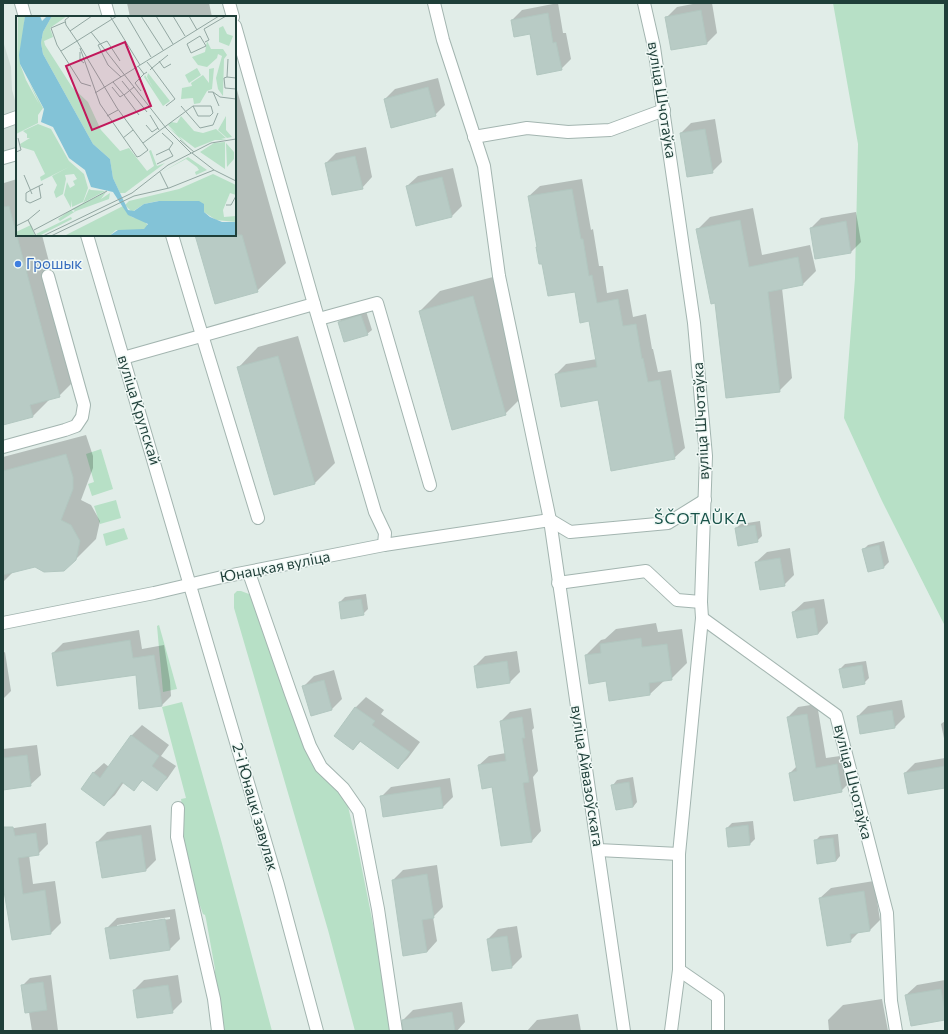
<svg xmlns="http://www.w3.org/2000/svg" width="948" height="1034" viewBox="0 0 948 1034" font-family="Commissioner,sans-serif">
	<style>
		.built { fill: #cfddd7 }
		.green { fill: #b7e0c6 }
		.shadow { fill: #0003; fill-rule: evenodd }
		.building { fill: #b8cbc5; stroke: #b2c7c0 }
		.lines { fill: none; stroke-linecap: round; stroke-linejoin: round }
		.minor-casing { stroke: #a3b5b0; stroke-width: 14 }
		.minor { stroke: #fff; stroke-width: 12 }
		.shop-dot { fill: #3f7fe0; stroke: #f1f9f6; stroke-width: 1.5 }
		.labels { text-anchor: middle; stroke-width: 3; stroke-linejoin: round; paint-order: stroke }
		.street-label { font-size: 15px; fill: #1f3f39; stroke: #f1f9f6 }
		.shop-label { font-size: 15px; fill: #366cbe; stroke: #f1f9f6; text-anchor: start }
		.neighbourhood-label { font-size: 16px; letter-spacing: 1px; fill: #19534a; stroke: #f1f9f6 }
		.inset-road { fill: none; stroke: #93a7a2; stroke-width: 1 }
		.view { fill: #c2185b; fill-opacity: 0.15; stroke: #c2185b; stroke-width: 2 }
		.inset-edge { fill: none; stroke: #1f3f39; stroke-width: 2 }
	</style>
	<rect width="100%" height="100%" fill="#e1ede8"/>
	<path class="built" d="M3 41 11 67 12 90 17 107V148L3 152Z"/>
	<g class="green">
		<path d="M833 3H945V626L882 501 844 418 855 278 858 144Z"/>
		<path d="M101 449 113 489 92 496 88 484 94 482 86 454Z"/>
		<path d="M116 500 121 518 100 524 94 506Z"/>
		<path d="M124 528 128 539 106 546 103 534Z"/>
		<path d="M237 591H241L249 594 256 602 262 630 311 763 347 802 358 849 378 949 386 1000 392 1031H355L328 930 234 608V594Z"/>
		<path d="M159 625 177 689 163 692 157 626Z"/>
		<path d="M182 702 221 840 272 1031H220L215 997V969L206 919 205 915 203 914 192 884 184 849 182 807V806L181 799 186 798 162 707Z"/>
	</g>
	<g class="shadow">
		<path d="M127 3H209L212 17H130Z"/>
		<path d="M558 3 563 33H566L571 59 561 69 531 33 512 20 522 10Z"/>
		<path d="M698 3H712L717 33 707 43 667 17 677 7Z"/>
		<path d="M438 78 445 105 435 115 385 99 395 89Z"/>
		<path d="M235 83 286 263 257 291 196 235H235Z"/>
		<path d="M715 119 722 162 712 172 681 133 691 123Z"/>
		<path d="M366 147 372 177 362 188 326 163 336 153Z"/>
		<path d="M453 168 462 206 452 216 407 186 418 176Z"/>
		<path d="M17 179V235H42L79 376 59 396 50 399 33 416 3 424V180L4 183Z"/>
		<path d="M582 179 591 230 593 229 599 266H603L607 293 628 289 633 317 646 314 652 349H653L658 372 671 370 685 448 674 458 599 399 556 374 566 364 597 359 590 320 576 291 543 263 538 246 529 196 540 186Z"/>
		<path d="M753 208 762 255 810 245 816 271 803 284 782 288 792 378 779 391 697 230 710 217Z"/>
		<path d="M856 212 861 242 851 252 811 228 821 218Z"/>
		<path d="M493 277 525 394 505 414 420 311 440 291Z"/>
		<path d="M366 311 372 330 367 334 339 322 344 317Z"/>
		<path d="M298 336 335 463 315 483 275 494 238 368 258 347Z"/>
		<path d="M86 435 93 456V468L81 500 91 505 100 521 96 539 76 559 35 566 13 572 3 582V457Z"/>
		<path d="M760 521 762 536 757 541 736 528 741 524Z"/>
		<path d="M884 541 889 562 884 567 868 571 863 550 868 545Z"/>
		<path d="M790 548 794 575 784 585 756 562 767 552Z"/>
		<path d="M366 594 368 609 363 614 340 602 345 597Z"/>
		<path d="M824 599 828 623 818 634 793 612 804 602Z"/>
		<path d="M656 623 658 632 682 629 687 663 671 679 665 680 650 694 586 655 601 640 605 639 616 629Z"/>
		<path d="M139 630 142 649 164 645 170 681 171 696 161 706 137 674 53 653 63 643Z"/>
		<path d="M517 651 520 672 510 682 475 666 485 656Z"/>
		<path d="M5 652 11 691 3 699V653Z"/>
		<path d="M866 661 869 678 864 683 840 669 845 664Z"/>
		<path d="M334 670 342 699 332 709 311 715 304 686 314 676Z"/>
		<path d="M366 697 384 710 381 714 420 742 408 758 398 768 361 741 353 749 335 736 356 707Z"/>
		<path d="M902 700 905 717 895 727 858 716 868 706Z"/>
		<path d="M817 704 826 758 847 755 851 781 841 791 790 773 797 766 788 717 798 707Z"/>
		<path d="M531 708 534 728 532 730 538 771 533 777 541 831 532 841 502 845 492 786 479 765 489 756 506 753 501 721 510 712Z"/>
		<path d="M945 721V743L941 724Z"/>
		<path d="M142 725 169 745 161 756 176 766 167 779 156 789 143 780 134 789 124 782 115 795 104 805 93 773 104 763 109 767 131 736Z"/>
		<path d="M37 745 41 775 30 785 3 789V749Z"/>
		<path d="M945 758V783L905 773 915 763Z"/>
		<path d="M633 777 637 802 633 807 613 785 617 780Z"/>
		<path d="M450 778 453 797 443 807 383 816 381 797 391 787Z"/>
		<path d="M753 821 755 839 750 844 729 846 727 828 732 823Z"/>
		<path d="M46 823 48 844 38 854 29 855 33 884 55 881 61 923 51 933 13 939 3 873V834L8 829Z"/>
		<path d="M151 825 156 860 146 870 97 842 107 832Z"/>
		<path d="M838 834 840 856 836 861 815 841 820 836Z"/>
		<path d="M437 865 443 907 433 917 437 941 427 952 393 880 403 870Z"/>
		<path d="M874 881 880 920 870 930 860 931 850 941 820 898 831 888Z"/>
		<path d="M175 909 180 939 170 949 107 928 117 918ZM170 917V919L117 927V925Z"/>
		<path d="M517 926 522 957 512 967 488 939 498 929Z"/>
		<path d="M51 975 58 1031H32L29 1012 22 986 30 978Z"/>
		<path d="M178 975 182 1002 172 1012 134 990 144 980Z"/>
		<path d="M945 980V1019L906 995 917 985Z"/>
		<path d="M882 999 888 1031H829L828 1020 843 1005Z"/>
		<path d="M462 1002 465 1022 457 1031H404L403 1020 413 1010Z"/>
		<path d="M578 1014 581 1031H527L537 1020Z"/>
	</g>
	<g class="building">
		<path d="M701 10 707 44 671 50 665 17Z"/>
		<path d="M548 13 553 43 556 42 562 70 537 75 530 34 514 37 511 20Z"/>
		<path d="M428 87 436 116 391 128 384 99Z"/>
		<path d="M705 129 713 173 687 177 680 133Z"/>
		<path d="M355 156 363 189 332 195 325 163Z"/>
		<path d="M442 177 452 217 416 226 406 186Z"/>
		<path d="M572 189 581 239H583L589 276 592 275 597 303 618 299 623 326 636 324 642 359 643 358 648 382 660 380 675 459 611 471 598 400 561 407 555 374 597 367 589 321 580 323 575 292 548 296 542 264H539L536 247H537L528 196Z"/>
		<path d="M9 206 60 397 30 405 33 417 3 425V207Z"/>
		<path d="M740 220 749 267 798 257 803 285 768 292 780 392 726 398 715 303 711 304 696 229Z"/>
		<path d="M846 221 851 253 815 259 810 228Z"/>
		<path d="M195 235H242L258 292 215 304Z"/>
		<path d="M473 296 506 415 452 430 419 311Z"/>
		<path d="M361 315 368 335 344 342 338 322Z"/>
		<path d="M278 356 315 484 274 495 237 367Z"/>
		<path d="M66 454 73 477V489L61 520 71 525 80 541 76 560 64 571 44 572 35 567 3 575V471Z"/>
		<path d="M755 525 758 542 738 546 735 528Z"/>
		<path d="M879 545 884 568 868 572 862 549Z"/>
		<path d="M780 558 785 586 760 590 755 562Z"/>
		<path d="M361 599 364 615 341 619 339 602Z"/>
		<path d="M814 608 818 634 797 638 792 612Z"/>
		<path d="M641 638 642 647 667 644 672 680 649 683 650 695 609 701 606 681 589 684 585 655 601 653 600 644Z"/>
		<path d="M130 640 133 658 154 655 160 691 162 706 139 709 136 675 57 686 52 653Z"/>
		<path d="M507 661 510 683 477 688 474 666Z"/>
		<path d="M862 665 865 684 843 688 839 669Z"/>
		<path d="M324 680 332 710 311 716 302 686Z"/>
		<path d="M355 707 375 721 372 725 410 752 398 769 360 741 353 750 334 736Z"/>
		<path d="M892 710 895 728 860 734 857 716Z"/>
		<path d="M807 714 816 768 837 764 842 792 794 801 789 773 797 771 787 717Z"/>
		<path d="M522 717 525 738H522L529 782 523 783 532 842 501 846 492 787 482 789 478 765 506 761 500 721Z"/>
		<path d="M131 735 159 756 152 766 167 777 157 791 142 780 134 791 122 782 104 806 81 789 93 772 100 778Z"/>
		<path d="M27 755 31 786 3 790V758Z"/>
		<path d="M945 766V788L908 794 904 773Z"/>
		<path d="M629 782 633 807 616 810 611 785Z"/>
		<path d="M440 787 443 808 383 817 380 796Z"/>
		<path d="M748 825 750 845 728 847 726 828Z"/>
		<path d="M3 827H13L15 836 36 833 39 855 18 858 23 894 45 890 51 934 12 940 3 885Z"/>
		<path d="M141 835 146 871 102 878 96 842Z"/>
		<path d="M833 838 836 861 817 864 814 840Z"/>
		<path d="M427 874 434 918 422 920 427 952 403 956 392 880Z"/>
		<path d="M864 891 870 931 850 934 851 942 827 946 819 898Z"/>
		<path d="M165 919 170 950 110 959 105 928Z"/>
		<path d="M507 936 512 968 492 971 487 939Z"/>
		<path d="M43 982 47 1010 25 1013 21 985Z"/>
		<path d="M168 985 173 1013 137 1018 133 990Z"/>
		<path d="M941 989 945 1011V1020L911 1026 905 995Z"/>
		<path d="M452 1012 455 1031H403L402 1020Z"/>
	</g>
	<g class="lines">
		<g class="minor-casing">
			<g id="minor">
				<path d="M21 3 25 17"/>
				<path d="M105 3 109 17"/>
				<path d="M229 3 233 17"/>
				<path d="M434 3 443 40 484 166 499 276 550 520 624 1031"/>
				<path d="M644 3 654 47 694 323 706 456 701 602 702 618 679 854V970L671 1031"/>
				<path d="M3 122 17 117"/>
				<path d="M474 137 527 128 568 132 610 130 664 110"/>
				<path d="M3 158 17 154"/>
				<path d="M87 235 278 885 317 1031"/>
				<path d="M172 235 198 322 258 518"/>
				<path d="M314 304 375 512 385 533 384 545"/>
				<path d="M319 319 377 303 430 485"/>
				<path d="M123 358 314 304 235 26"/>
				<path d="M3 447 65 430 76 426 82 417 84 405 48 276"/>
				<path d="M550 520 570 532 668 523 705 500"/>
				<path d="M249 573 291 694 310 746 321 767 343 788 359 811 378 909 396 1031"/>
				<path d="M558 583 646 571 677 600 701 602"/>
				<path d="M702 618 836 715 887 913 891 1001 896 1031"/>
				<path d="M3 623 154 593 222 577 384 545 550 520"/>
				<path d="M178 808 177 837 214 999 218 1031"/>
				<path d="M598 850 679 854"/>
				<path d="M679 970 718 997V1031"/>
			</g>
		</g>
		<use href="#minor" class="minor"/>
	</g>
	<circle class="shop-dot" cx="18" cy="264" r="4"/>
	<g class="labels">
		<g class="street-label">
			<text transform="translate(662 100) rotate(81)" y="5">вуліца Шчотаўка</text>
			<text transform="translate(139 410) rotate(73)" y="5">вуліца Крупскай</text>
			<text transform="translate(701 421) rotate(-93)" y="5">вуліца Шчотаўка</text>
			<text transform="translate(275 567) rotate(-11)" y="5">Юнацкая вуліца</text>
			<text transform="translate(587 776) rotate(81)" y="5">вуліца Айвазоўскага</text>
			<text transform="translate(853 782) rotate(76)" y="5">вуліца Шчотаўка</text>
			<text transform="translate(255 807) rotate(74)" y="5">2-і Юнацкі завулак</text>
		</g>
		<g class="shop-label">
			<text x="26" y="269">Грошык</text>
		</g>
		<g class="neighbourhood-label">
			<text x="701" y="524">ŠČOTAŬKA</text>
		</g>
	</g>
	<g transform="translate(16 16)">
		<rect width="220" height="220" fill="#e1ede8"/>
		<path d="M2 0H9L4 48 10 64 23 88 12 64 27 92 22 99V107L0 118ZM36 0H51L34 12 37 21 28 25 29 29 56 71 72 86 85 114 104 135 113 132 131 155 138 150 133 135 135 134 141 150 149 147 109 177H104L97 162 94 143 77 128 27 38 25 27 27 16ZM207 10 211 18 217 20 213 30 203 26V12ZM191 25 195 33H207L211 39 208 43 207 80 202 73 200 62 206 40 202 38 201 42 191 51 182 49 176 41 189 36ZM181 52 185 59 173 67 169 59ZM198 52 196 73 191 75 184 87 178 88 177 82 165 83 166 72 176 70 175 67 187 59 193 67V53ZM132 57 154 85 147 90 128 61 129 59 137 72 131 61ZM165 100 178 115 187 117 200 113 210 122 205 123 211 124H199L179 132 163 120 173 131 151 110 161 118 152 109 155 106 161 107ZM210 100V114L216 121 211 122 202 114ZM22 108 35 113 53 145 68 158 72 172 67 186 56 191 55 184V192L48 179 51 166 54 172 59 169 57 165 61 163 58 158 49 159 50 163 47 178 40 182 38 176 41 169 36 160 53 151 25 165 24 161 29 158 18 135 5 131 4 128 14 122H11V118L7 115ZM209 126V153L184 136 198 127ZM210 127 218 136V143L211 151ZM172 141 191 154 180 159 179 156 183 154 181 151 170 143 146 156ZM197 158 220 169V179L214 177 207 194 208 201 220 200V206L200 204 188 196V189L179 185H142L128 188 116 196 109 189 113 185 163 173ZM73 173 75 174 89 175 67 187ZM90 176 85 183 94 177 93 183 60 195 44 205 42 203 53 195 56 194 57 196 59 195 56 193ZM107 190 116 201 128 204 132 210 127 214H100L93 220H48ZM55 201 56 203 23 220 20 218ZM15 209 19 220H0V216Z" fill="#b7e0c6"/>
		<path d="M9 0H24L26 5 31 0H36L27 16 25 27 27 38 77 128 94 143 97 162 112 194 118 195 128 188 143 185H183L188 188V196L194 201 206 206H220V220H93L102 214 128 213 132 208 112 199 97 176 75 171 69 154 53 142 37 111 25 106 28 93 4 48 3 39Z" fill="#83c3d7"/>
		<path class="inset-road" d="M54 0 49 4 50 9 61 25 101 92 132 134 124 140 121 141 84 88 64 32M94 0 124 49M111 0 135 41M125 0 147 34M140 0 157 28M157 0 169 20M173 0 181 14M49 6 35 12 41 29 65 67 75 70M54 15 76 0M75 16 150 112 175 137M184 20 190 30 175 37 171 28ZM189 26 193 24 188 13 210 0M45 35 101 0M64 36V44L68 47M212 43 211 61 220 62M104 45 91 25 82 29 92 49 105 61M143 45 148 52 155 48M131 46 136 52 152 39M122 50 128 58 131 56M134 54 136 52 159 83 150 90M211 61 208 62 209 72 220 73M106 65 131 96M97 66 108 79M96 71 104 81 107 79M118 71 108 79 123 99M125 75 119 67 128 58M192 76H197L203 90M197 76 204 81 220 83M79 77 203 0M165 90 184 112 197 109 202 97M134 99 143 114M91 100 102 94M130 109 136 116 142 112M107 122 117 114M164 124 178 136M127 127 177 90H195L197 97 194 100H182L177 90M0 136 5 134 2 122M176 137 198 154 220 165M140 139 153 133M141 148 157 140 153 133 157 127 146 117M144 156 152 172M8 159 16 178M23 170 25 182 14 187 10 185V177L15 174 27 168M210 189H215L220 180M12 204 24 194M0 210 12 204 20 220M18 214 91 175M27 220 116 177 152 149 195 127 220 123M35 220 118 180 153 172 198 154"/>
		<path class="view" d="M109 26 135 90 76 114 50 50Z"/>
		<rect width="220" height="220" class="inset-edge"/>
	</g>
	<rect width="948" height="1034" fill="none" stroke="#1f3f39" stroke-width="8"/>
</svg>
